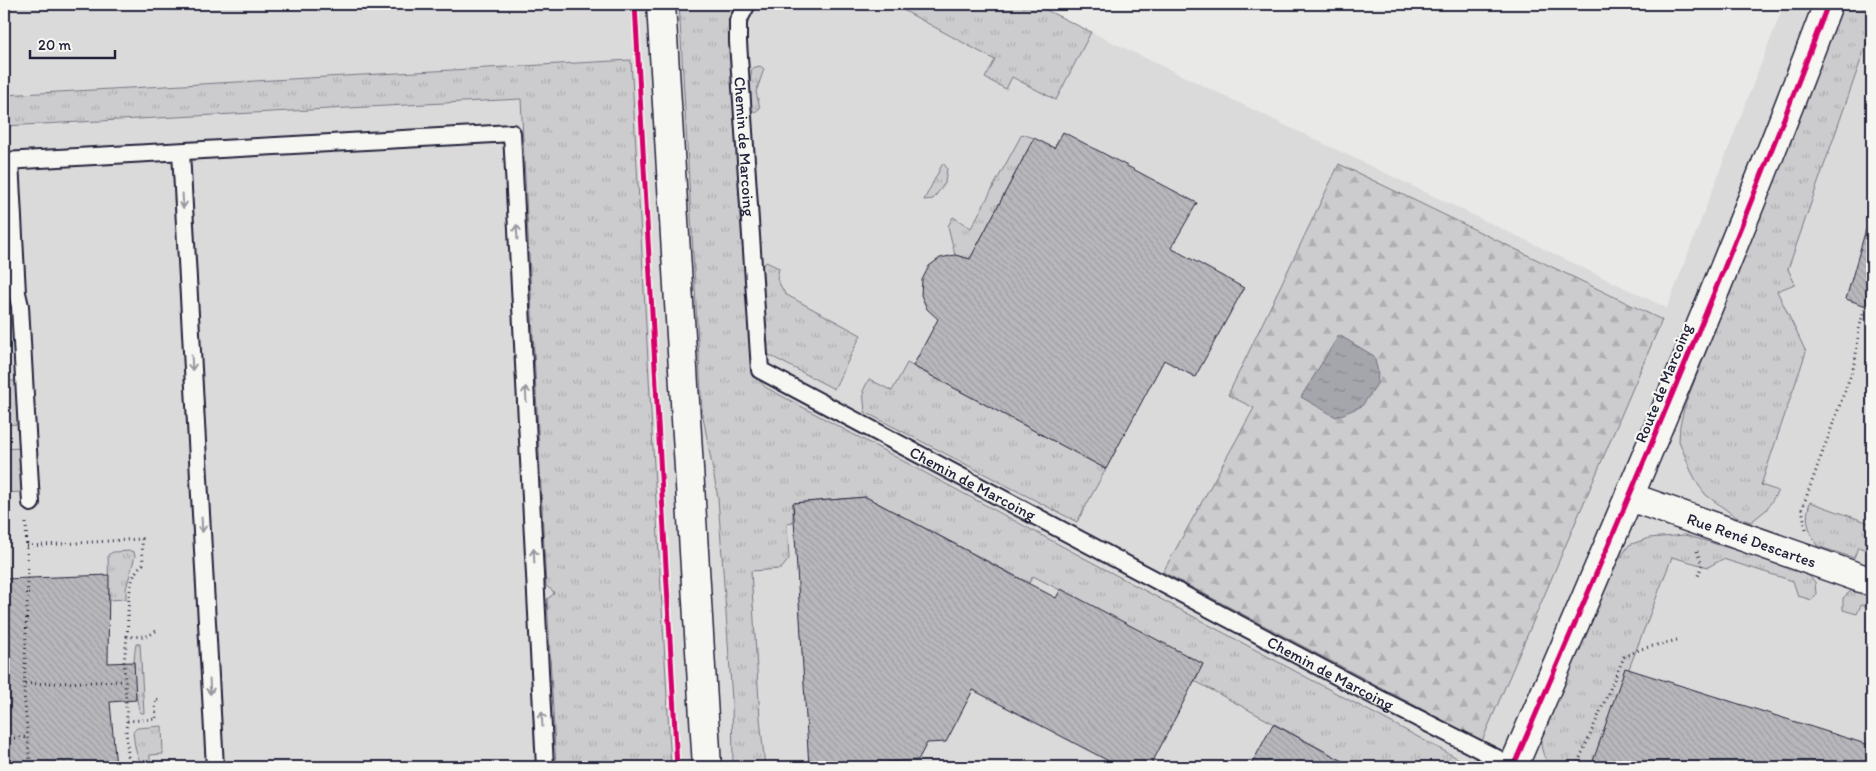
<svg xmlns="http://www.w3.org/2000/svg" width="1876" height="771" viewBox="0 0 1876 771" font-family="Itim,sans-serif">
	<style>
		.built { fill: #dadada }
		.grass { fill: url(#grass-tufts); stroke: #777784 }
		.forest { fill: url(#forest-firs); stroke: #777784 }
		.water { fill: url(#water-ripples); stroke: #71717f }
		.building { fill: url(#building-back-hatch); stroke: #22223b }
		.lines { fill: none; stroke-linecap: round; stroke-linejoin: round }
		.service-casing { stroke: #22223b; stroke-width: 20 }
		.minor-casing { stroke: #22223b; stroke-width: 31 }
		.tertiary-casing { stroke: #22223b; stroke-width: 31 }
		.secondary-casing { stroke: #22223b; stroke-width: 31 }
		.path { stroke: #22223b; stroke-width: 3; stroke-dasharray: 1 4; stroke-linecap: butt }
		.service { stroke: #f6f6f2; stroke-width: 16 }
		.minor { stroke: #f6f6f2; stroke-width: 28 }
		.tertiary { stroke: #f6f6f2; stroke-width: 28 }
		.secondary { stroke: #f6f6f2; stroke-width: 28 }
		.cycleway-casing { stroke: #f6f6f2; stroke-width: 8 }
		.cycleway { stroke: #d6006c; stroke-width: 5 }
		.oneway { stroke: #9797a0 }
		.labels { text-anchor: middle; stroke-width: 4.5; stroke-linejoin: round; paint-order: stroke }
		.street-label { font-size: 16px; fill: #22223b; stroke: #f6f6f2 }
	</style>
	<defs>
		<pattern id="grass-tufts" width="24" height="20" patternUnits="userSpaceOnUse" patternTransform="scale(1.25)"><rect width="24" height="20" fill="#ccccce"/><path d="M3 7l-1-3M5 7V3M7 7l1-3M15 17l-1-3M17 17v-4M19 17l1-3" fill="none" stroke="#afafb2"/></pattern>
		<pattern id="forest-firs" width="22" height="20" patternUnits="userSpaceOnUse" patternTransform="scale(1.25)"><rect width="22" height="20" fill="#ccccce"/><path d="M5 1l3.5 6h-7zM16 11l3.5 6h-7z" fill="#afafb2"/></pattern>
		<pattern id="water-ripples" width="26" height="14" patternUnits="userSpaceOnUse" patternTransform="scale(1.25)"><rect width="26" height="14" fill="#a5a5ac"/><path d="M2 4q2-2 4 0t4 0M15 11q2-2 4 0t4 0" fill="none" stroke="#86868d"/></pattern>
		<pattern id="building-back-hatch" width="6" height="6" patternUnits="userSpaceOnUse" patternTransform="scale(1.25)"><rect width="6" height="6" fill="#b8b8bc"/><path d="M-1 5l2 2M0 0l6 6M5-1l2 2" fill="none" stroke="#9e9ea2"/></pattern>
	</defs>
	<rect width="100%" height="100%" fill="#e9e9e7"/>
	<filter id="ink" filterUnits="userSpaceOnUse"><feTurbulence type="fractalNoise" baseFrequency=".02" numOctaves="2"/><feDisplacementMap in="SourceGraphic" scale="10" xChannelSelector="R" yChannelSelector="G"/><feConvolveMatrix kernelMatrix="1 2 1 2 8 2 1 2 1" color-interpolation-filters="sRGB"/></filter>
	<g filter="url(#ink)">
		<path class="built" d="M4 4H1034L1091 32 1667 308 1784 4H1872V767H4Z"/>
		<g class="grass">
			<path d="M679 4H737L732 14 750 343C751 360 753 375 765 387L1474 767H1354L1195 681 1203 664 1033 576 1029 583 866 497 793 503V522L787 523 789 559 781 569 751 571 760 718 765 767H733L732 700 718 498 702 411Z"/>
			<path d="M892 4H1034L1091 32 1056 100 1012 77 1006 89 985 78 995 60Z"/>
			<path d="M1844 4H1872V28L1788 269 1795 284 1777 291 1806 352 1761 485 1778 491 1766 510 1751 522 1736 517 1706 495 1699 486 1691 471 1679 441 1680 425 1685 405Z"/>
			<path d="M631 60 671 767H556L547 599 554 594 553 591 546 586 521 99 4 126V95Z"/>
			<path d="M760 66 764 69 756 92 760 108 755 112 750 108 749 89 752 68Z"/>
			<path d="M1022 134 1034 138 970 259 955 255 948 226 953 217 971 228Z"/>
			<path d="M943 163 947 168 945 183 933 199 924 200Z"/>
			<path d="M766 262 779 268 777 279 785 294 861 335 834 389 769 355 766 344 761 267Z"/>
			<path d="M907 363 1106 469 1077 522 865 412 863 391 869 379 892 391Z"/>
			<path d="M4 381H16L18 424 4 425Z"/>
			<path d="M20 448 22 492 4 493V449Z"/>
			<path d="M1810 502 1872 524V552L1858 547 1854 558 1817 546C1809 529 1804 521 1810 502Z"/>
			<path d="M1685 535 1746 553 1808 575 1815 582 1816 594 1812 600 1798 596 1793 581 1723 559 1708 567 1672 557 1591 767H1550C1544 757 1540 749 1541 737L1615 566 1629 545 1649 538Z"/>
			<path d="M131 551 134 552 135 556 126 589V599L109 600 108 555 113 552Z"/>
			<path d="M1852 590 1872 597V608L1861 605 1857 614 1843 610V598Z"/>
			<path d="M136 644H140L144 713H140C134 691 132 666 136 644Z"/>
			<path d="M162 726 163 754 150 755V767H145C135 757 135 746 133 732L137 728Z"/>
		</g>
		<path class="forest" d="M1339 164 1662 320 1482 741 1163 572 1254 408 1228 395Z"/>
		<path class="water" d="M1339 335 1374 356 1378 372 1377 384 1362 406 1336 417 1301 397Z"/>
		<g class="building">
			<path d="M1063 132 1197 203 1171 248 1244 288 1195 377 1164 360 1106 469 913 366 938 319 927 309 921 295 922 280 929 266 940 258 955 255 970 259 1034 138 1054 148Z"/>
			<path d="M1866 229 1872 230V308L1846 299Z"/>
			<path d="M866 497 1056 598 1061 589 1203 664 1150 767H1120L973 690 946 742 927 743 918 760 809 767 793 503Z"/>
			<path d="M109 575 108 663 134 662 136 700 110 702 116 767H4V579Z"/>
			<path d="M1625 668 1872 746V767H1591Z"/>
			<path d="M1273 724 1354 767H1250Z"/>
		</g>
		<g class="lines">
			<g class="service-casing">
				<g id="service">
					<path id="s1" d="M747 4 738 21V42L760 370 1378 698 1514 767"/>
					<path d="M181 152 215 767"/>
					<path d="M4 161 512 133 545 767"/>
					<path d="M10 161 17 293 20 306 31 503"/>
				</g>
			</g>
			<g class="minor-casing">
				<g id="minor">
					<path id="s2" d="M1630 497 1872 582"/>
				</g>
			</g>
			<g class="tertiary-casing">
				<path id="tertiary" d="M1513 767C1622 515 1731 261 1828 4"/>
			</g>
			<g class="secondary-casing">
				<path id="secondary" d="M661 4 707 767"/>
			</g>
			<g class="path">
				<path d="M26 523 28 578 24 692 30 767"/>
				<path d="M1806 529 1802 509 1855 363 1859 330 1865 306"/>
				<path d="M27 546 142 539 143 564C125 576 129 618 127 637"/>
				<path d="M1697 551 1702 565 1698 576"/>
				<path d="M156 631 148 636 127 637 124 662 127 721 156 719 155 700H160"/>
				<path d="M25 684 124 681"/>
				<path d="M127 721 126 730 129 767"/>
				<path d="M4 739 27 737"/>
				<path d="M1576 767 1624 657 1641 649 1677 640"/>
			</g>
			<use href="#service" class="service"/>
			<use href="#minor" class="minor"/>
			<use href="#tertiary" class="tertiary"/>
			<use href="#secondary" class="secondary"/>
			<g class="cycleway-casing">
				<g id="cycleway">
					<path d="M635 4 677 767"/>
					<path d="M1513 767C1622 515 1731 261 1828 4"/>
				</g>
			</g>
			<use href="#cycleway" class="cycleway"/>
		</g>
		<defs><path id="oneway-shaft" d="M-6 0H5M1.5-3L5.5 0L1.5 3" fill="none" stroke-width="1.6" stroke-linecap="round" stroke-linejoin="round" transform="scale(1.25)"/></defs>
		<g class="oneway">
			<use href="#oneway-shaft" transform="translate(183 201) rotate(87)"/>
			<use href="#oneway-shaft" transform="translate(517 232) rotate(-93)"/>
			<use href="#oneway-shaft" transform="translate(192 363) rotate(87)"/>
			<use href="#oneway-shaft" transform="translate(526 394) rotate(-93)"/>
			<use href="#oneway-shaft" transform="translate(202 525) rotate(87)"/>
			<use href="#oneway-shaft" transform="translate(534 556) rotate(-93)"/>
			<use href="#oneway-shaft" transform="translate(210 687) rotate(87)"/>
			<use href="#oneway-shaft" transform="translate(542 719) rotate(-93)"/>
		</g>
	</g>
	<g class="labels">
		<g class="street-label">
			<text dy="6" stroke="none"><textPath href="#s1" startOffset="145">Chemin de Marcoing</textPath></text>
			<text transform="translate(1663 383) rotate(-68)" y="6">Route de Marcoing</text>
			<text dy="6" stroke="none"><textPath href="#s1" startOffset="610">Chemin de Marcoing</textPath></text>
			<text dy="6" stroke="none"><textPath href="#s2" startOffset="129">Rue René Descartes</textPath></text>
			<text dy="6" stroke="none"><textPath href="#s1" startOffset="1015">Chemin de Marcoing</textPath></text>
		</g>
	</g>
	<rect width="1876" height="771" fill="none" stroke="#f6f6f2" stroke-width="20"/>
	<rect x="10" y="10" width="1856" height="751" fill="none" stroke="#22223b" stroke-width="2" filter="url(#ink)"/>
	<path d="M30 50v8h85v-8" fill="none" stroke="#22223b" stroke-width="2.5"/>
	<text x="38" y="50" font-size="15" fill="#22223b" stroke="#f6f6f2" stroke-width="4" paint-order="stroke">20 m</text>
</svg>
